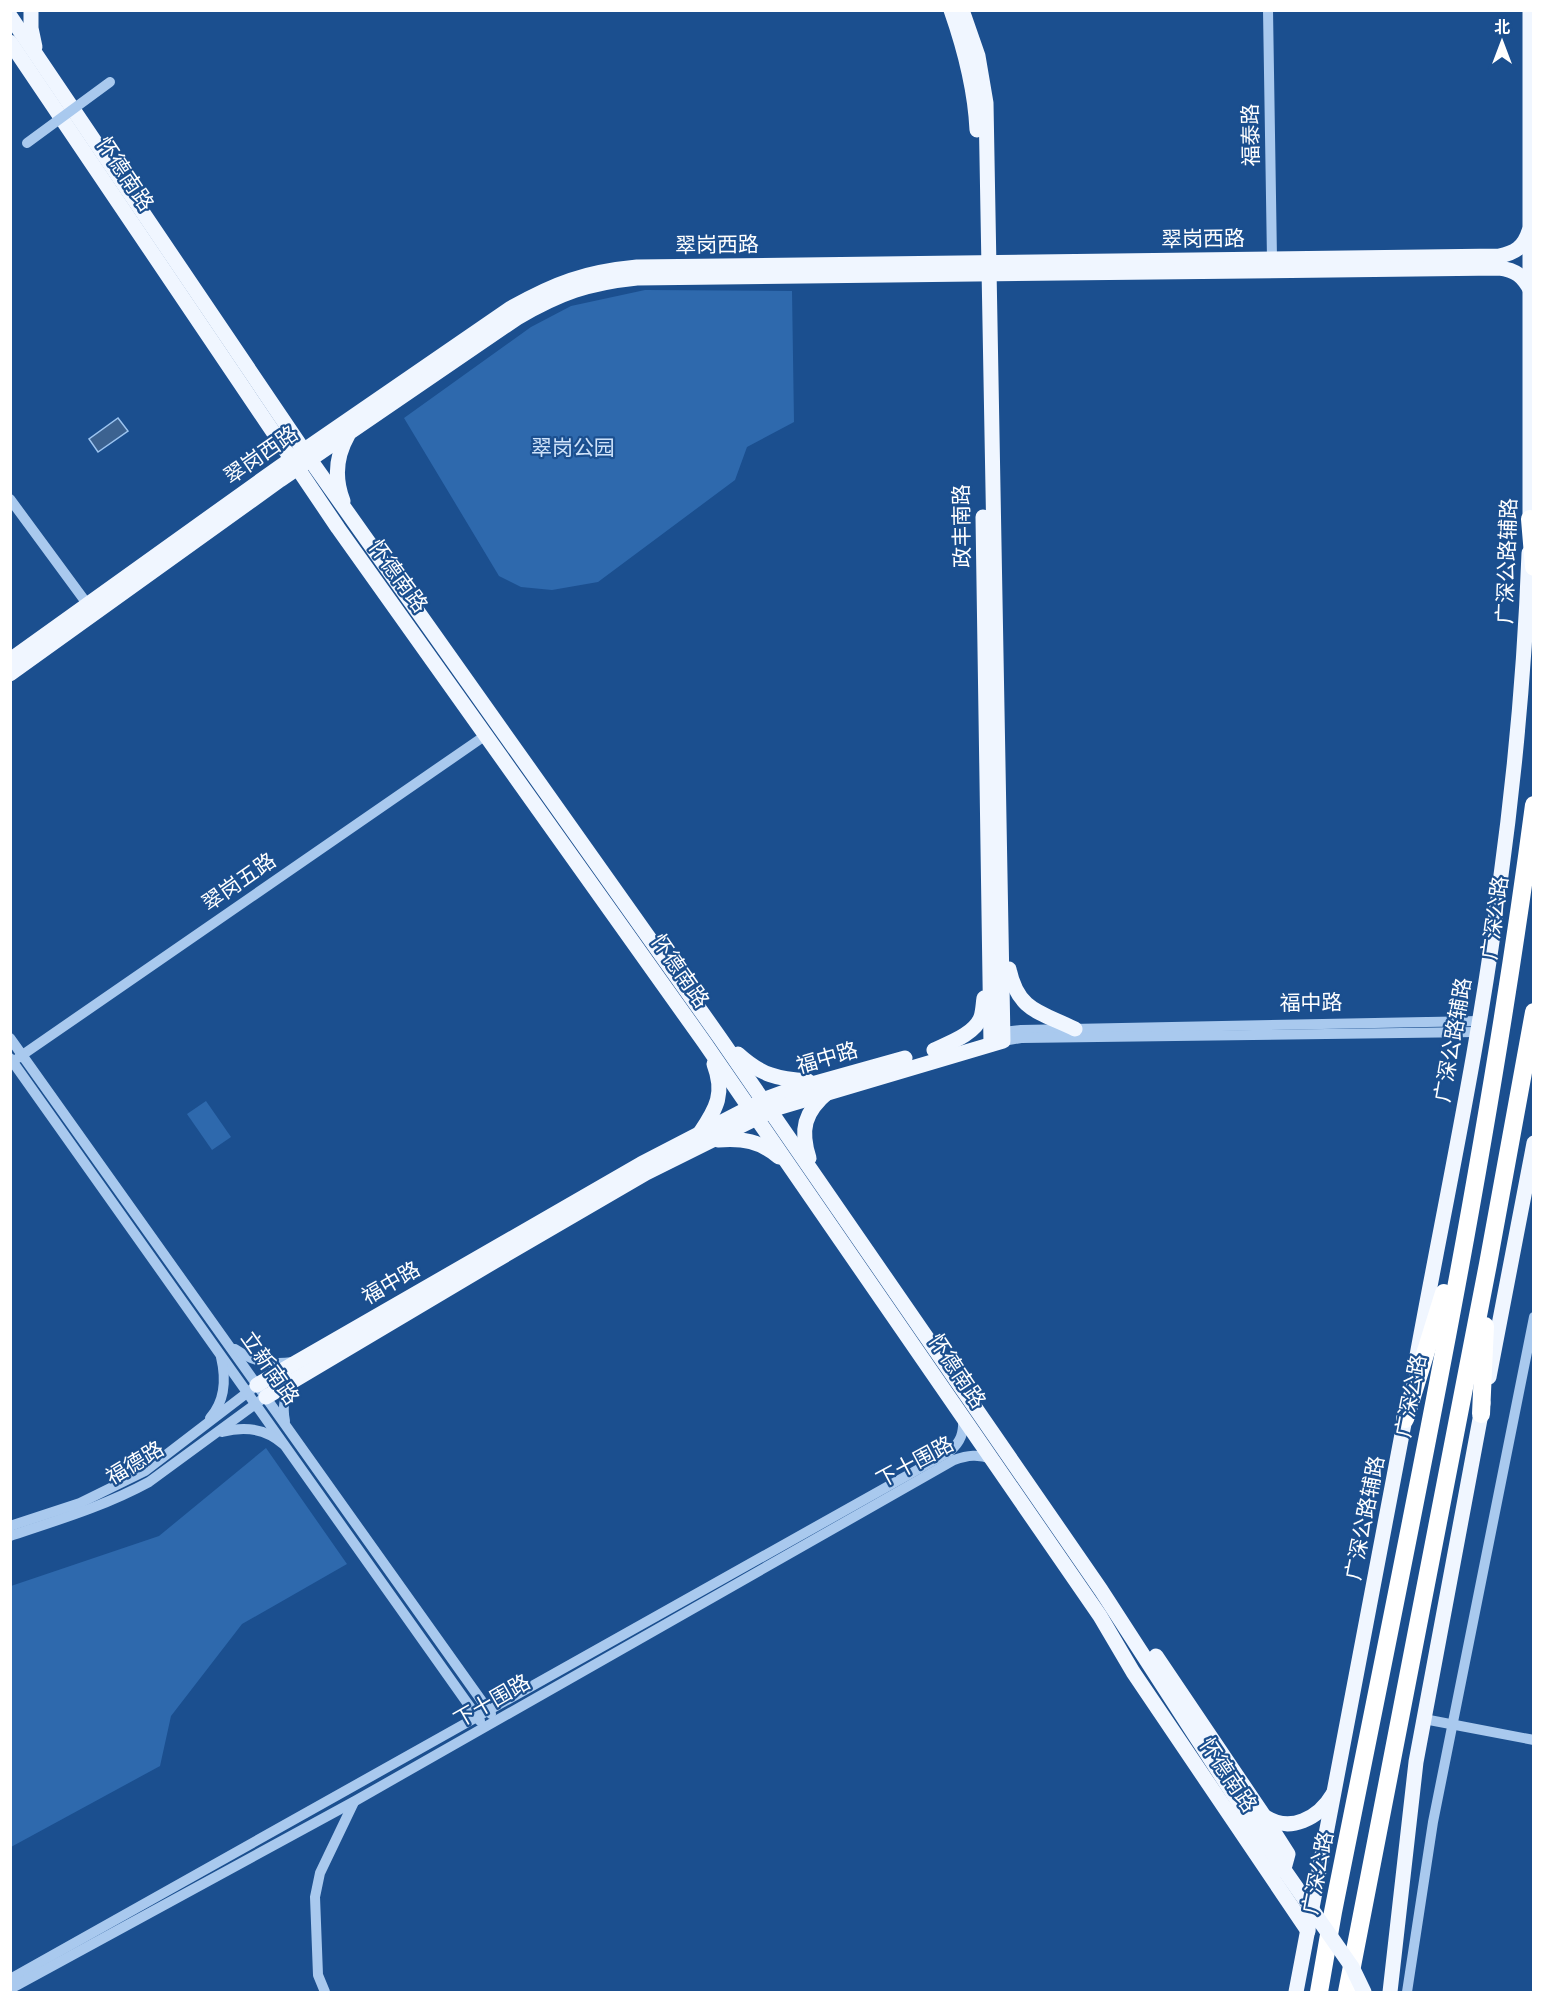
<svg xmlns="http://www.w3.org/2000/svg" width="1544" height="2003" viewBox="0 0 1544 2003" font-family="'Roboto Condensed','Noto Sans SC',sans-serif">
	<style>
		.green { fill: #2e69ad }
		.water { fill: #3c6290; stroke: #9cc4f0; stroke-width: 1.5 }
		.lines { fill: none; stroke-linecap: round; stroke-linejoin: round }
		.minor { stroke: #a9c9ee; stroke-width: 10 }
		.major { stroke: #f0f6ff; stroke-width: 15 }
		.highway { stroke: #fff; stroke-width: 18 }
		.minor-bridge { stroke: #a9c9ee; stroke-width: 10 }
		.major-bridge { stroke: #f0f6ff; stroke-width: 15 }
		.labels { text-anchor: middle; stroke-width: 4.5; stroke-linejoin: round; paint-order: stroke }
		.street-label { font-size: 21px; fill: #fff; stroke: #1b4f8f }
		.park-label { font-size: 21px; fill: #cfe3fa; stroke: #1b4f8f }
	</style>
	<rect width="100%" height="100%" fill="#1b4f8f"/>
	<g class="green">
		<path d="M645 290 792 291 794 422 747 447 735 480 598 582 552 590 521 587 499 576 404 418 531 327 571 306Z"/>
		<path d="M206 1101 231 1137 212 1150 187 1114Z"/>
		<path d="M266 1448 347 1564 242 1624 171 1716 160 1766 11 1847V1586L159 1536Z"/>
	</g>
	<path class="water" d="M118 418 128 431 98 452 89 439Z"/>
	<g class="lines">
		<g class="minor">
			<path d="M1268 10 1272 259"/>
			<path d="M10 499 88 605"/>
			<path d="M1003 1032 1021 1030 1479 1021"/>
			<path d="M10 1038 491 1714"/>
			<path d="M1003 1041 1021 1038 1477 1032"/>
			<path d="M10 1058 480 1721"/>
			<path d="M18 1058 486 735"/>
			<path d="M235 1349C253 1362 270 1365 293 1362"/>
			<path d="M210 1418C226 1400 226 1378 221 1357"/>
			<path d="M285 1421C282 1406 284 1394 294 1382"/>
			<path d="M222 1432C244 1426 265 1428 283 1444"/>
			<path d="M10 1526 80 1503 145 1471 252 1389"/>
			<path d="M10 1536C58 1520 105 1506 149 1482L261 1400"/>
			<path d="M1424 1719 1534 1740"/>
			<path d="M10 1979 949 1452C961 1442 964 1433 963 1417"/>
			<path d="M10 1989 355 1801 954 1460C968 1455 978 1454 992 1459"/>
			<path d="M325 1992 318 1975 315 1897 320 1873 354 1802"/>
			<path d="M1407 1992 1433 1822 1534 1317"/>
		</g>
		<g class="major">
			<path d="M31 10V28L35 47"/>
			<path d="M951 10C965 50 975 88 977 130"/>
			<path d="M10 16 304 451 720 1038 1101 1590 1257 1831"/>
			<path d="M10 42 338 528 704 1042 1100 1616 1133 1672 1308 1931"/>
			<path d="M343 501C334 478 336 456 348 435"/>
			<path d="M983 517 991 1044"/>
			<path d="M1530 529V10"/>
			<path d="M10 660 281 466 511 308C555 283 585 272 637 267L1499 256C1515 253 1524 247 1529 231"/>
			<path d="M10 674 280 480 517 318C560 293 588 283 637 278L1499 268C1516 270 1523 276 1531 291"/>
			<path d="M1009 969C1018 1011 1040 1012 1075 1029"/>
			<path d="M934 1050C949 1043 975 1034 981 1017 983 1011 983 1004 984 998"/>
			<path d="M738 1054C761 1075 777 1079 808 1081"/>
			<path d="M700 1133C717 1108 725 1093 714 1064"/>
			<path d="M718 1140C743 1138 760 1141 779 1157"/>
			<path d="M809 1158C800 1130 804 1112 828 1092"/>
			<path d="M1416 1361C1445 1202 1480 1043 1500 883 1515 774 1525 664 1529 553"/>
			<path d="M1489 1377 1534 1143"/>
			<path d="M257 1385 641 1164 768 1098 787 1091 905 1058"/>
			<path d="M266 1397 495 1261 646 1173 777 1108 1003 1041 986 103 978 56 962 10"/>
			<path d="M1156 1656 1264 1816C1290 1834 1319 1818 1333 1794"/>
			<path d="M1265 1818 1288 1854 1285 1865 1279 1869H1272"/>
			<path d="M1296 1992 1407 1408"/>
			<path d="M1390 1992 1416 1762 1483 1403"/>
		</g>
		<g class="highway">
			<path d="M1530 519 1534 567"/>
			<path d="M1481 1414 1485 1326"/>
			<path d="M1405 1419 1444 1293"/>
			<path d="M1319 1992 1333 1912C1406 1545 1485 1177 1534 805"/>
			<path d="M1347 1992 1488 1264 1534 1012"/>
		</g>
		<path class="minor-bridge" d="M27 143 110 82"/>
		<path class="major-bridge" d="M1257 1831 1352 1967 1364 1992"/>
	</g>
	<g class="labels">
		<g class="street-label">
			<text transform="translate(1251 135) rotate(-91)" y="7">福泰路</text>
			<text transform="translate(125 174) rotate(56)" y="7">怀德南路</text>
			<text transform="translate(1203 239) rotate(-1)" y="7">翠岗西路</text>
			<text transform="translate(717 245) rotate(-1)" y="7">翠岗西路</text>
			<text transform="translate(261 455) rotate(-35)" y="7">翠岗西路</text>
			<text transform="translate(962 526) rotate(-91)" y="7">政丰南路</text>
			<text transform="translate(1507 561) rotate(-88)" y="7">广深公路辅路</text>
			<text transform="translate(398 576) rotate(54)" y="7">怀德南路</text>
			<text transform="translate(239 882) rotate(-35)" y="7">翠岗五路</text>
			<text transform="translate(1495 918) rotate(-82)" y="7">广深公路</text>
			<text transform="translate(680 971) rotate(55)" y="7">怀德南路</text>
			<text transform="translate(1311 1003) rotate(-1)" y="7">福中路</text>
			<text transform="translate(1453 1040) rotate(-80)" y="7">广深公路辅路</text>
			<text transform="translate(827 1058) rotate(-16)" y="7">福中路</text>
			<text transform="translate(391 1283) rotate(-30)" y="7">福中路</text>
			<text transform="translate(270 1368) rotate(55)" y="7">立新南路</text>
			<text transform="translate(957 1371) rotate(56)" y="7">怀德南路</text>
			<text transform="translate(1411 1396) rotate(-79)" y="7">广深公路</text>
			<text transform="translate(915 1462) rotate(-28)" y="7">下十围路</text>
			<text transform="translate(135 1463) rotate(-31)" y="7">福德路</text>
			<text transform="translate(1365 1518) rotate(-79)" y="7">广深公路辅路</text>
			<text transform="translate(492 1701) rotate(-30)" y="7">下十围路</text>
			<text transform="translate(1228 1775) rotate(56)" y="7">怀德南路</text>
			<text transform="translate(1318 1873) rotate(-79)" y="7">广深公路</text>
		</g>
		<g class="park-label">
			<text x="573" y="455">翠岗公园</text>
		</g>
	</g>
	<rect width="1544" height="2003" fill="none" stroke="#ffffff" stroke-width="24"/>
	<g transform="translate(1502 42)" stroke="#1b4f8f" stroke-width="4.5" paint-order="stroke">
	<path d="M0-4.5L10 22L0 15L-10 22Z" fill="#ffffff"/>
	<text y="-9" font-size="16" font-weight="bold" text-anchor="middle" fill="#ffffff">北</text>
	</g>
</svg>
